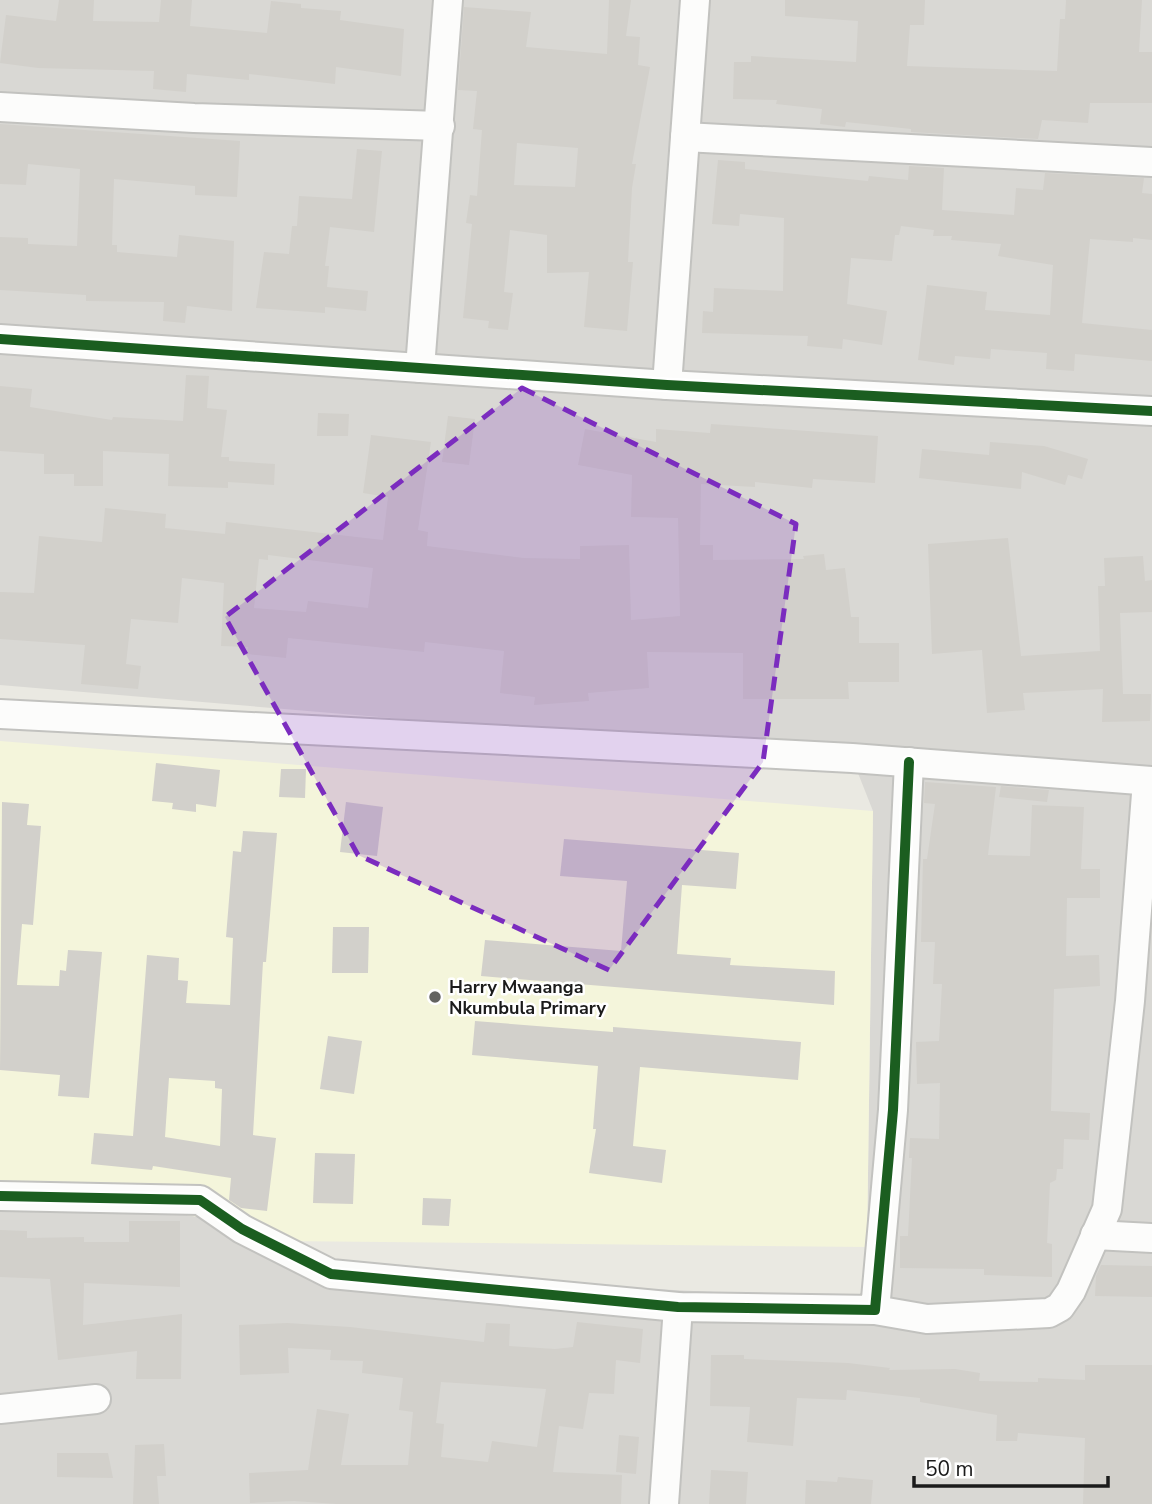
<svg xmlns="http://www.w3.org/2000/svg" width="1152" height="1504" viewBox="0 0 1152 1504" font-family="'Nunito Sans',sans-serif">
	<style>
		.residential { fill: #d9d8d4 }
		.education { fill: #f4f5db }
		.building { fill: #d2d0cb; fill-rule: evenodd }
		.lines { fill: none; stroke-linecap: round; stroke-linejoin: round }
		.minor-casing { stroke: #c2c2bf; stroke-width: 32 }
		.minor { stroke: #fcfcfb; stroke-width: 28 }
		.cycleway-casing { stroke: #fff; stroke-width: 15 }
		.cycleway { stroke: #1b5e20; stroke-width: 10 }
		.marked { fill: #7b2cbf; fill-opacity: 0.2; stroke: #7b2cbf; stroke-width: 5; stroke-dasharray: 14 9; stroke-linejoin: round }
		.poi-dot { fill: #636361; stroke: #fff; stroke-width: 2.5 }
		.labels { text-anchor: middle; stroke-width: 5; stroke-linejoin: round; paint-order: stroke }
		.poi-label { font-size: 18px; font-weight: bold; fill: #1b1b1b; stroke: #fff; text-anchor: start }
	</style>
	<rect width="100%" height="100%" fill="#eae9e2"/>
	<path class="residential" d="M0 0H1152V1504H0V1194L209 1215 330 1273 878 1300 867 1247 873 811 852 758H865L0 685Z"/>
	<path class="education" d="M0 741 873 811 867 1247 281 1241 232 1223 0 1182Z"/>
	<g class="building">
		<path d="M59 0H94L93 21 159 22 161 0H192L190 26 267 33 271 1 301 4V8L341 11 340 20 404 29 401 76 336 67 335 84 249 74V80L187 74 186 92 153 89 154 71 38 68 0 63 6 15 56 21Z"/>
		<path d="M609 0H631L626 36 640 37 638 65 650 67 632 164H636L632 188 628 262H633L627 331 584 327 589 272 547 273V235L510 230 504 292 513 293 508 330 488 328 489 321 463 318 472 224 466 223 470 195 477 196 482 130 473 129 477 91 458 90 464 7 531 12 526 47 607 54ZM517 143 578 148 575 187 514 185Z"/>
		<path d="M785 0H925L924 25H910L907 66 1057 71 1060 19H1065L1066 0H1142L1139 52H1152V103H1090L1088 123 1042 120 1038 139 911 132V129L846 122 845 127 820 124 822 109 776 104 777 100 733 99 734 62H751V56L856 62 858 21 785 16Z"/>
		<path d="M0 124 240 141 237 197 195 195V186L114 179 112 245H117V252L177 257 179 235 234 241 232 311 187 306 185 323 163 321 164 302 86 301V295L0 290V237L28 238V244L77 246 80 169 28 164 26 185 0 184Z"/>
		<path d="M357 149 382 151 374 232 330 227 325 266H329L327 287 368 291 366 311 325 307V313L256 308 264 252 289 254 292 226H297L299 196 352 199Z"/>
		<path d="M718 160 745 162V169L868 181 869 176 908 180 909 166 944 168 942 210 1014 215 1016 188 1043 190 1045 173 1144 178 1142 193 1152 194V240L1133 238V242L1090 239 1082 323 1152 330V361L1075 354 1074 371 1046 369 1047 353 991 349 990 359 955 356 954 365 918 360 927 285 987 292 985 310 1050 315 1053 265 998 256 1001 244 951 240 952 236H933L934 230 901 226 899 235H895L892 261 851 258 847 304 887 311 882 345 843 339 842 349 807 346 808 336 702 333 703 311 713 312 714 288 783 291 784 218 740 214 739 226 712 224Z"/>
		<path d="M186 375 209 376 207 408 227 410 221 457H229V461L275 464 274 485 228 482V488L168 486 169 454 103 451V486H74V474H44V454L0 451V386L32 389 30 407 112 420 113 417 183 421Z"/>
		<path d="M318 413 349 414 348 436H317Z"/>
		<path d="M448 416 475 419 469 465 442 462Z"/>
		<path d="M711 424 878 436 875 483 813 479 812 488 755 482V487L701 484 700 545H713V560L804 559 803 556 824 554 826 570 845 568 851 617H859V643H899V682H848L849 699H743V653L647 652 649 688 588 693 589 701 534 705 535 697 500 693 504 651 425 642 424 652 288 638 286 658 247 654 248 647 221 646 224 583 182 578 178 623 131 619 126 664 141 666 138 689 81 684 85 645 0 639V592L34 593 39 536 102 542 105 508 166 514 165 528 225 534 226 522 383 540 388 497 363 493 371 435 431 442 418 530 428 532 427 546 524 558 580 559V546L629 545 631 620 680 616 678 518 631 517 632 475 578 465 585 429 656 442V429L710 433ZM268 555 373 568 368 608 308 601 306 612 254 608 259 559 268 560Z"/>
		<path d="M990 442 1044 446 1088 459 1082 479 1068 475 1065 485 1022 472 1021 489 919 478 922 449 989 455Z"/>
		<path d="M1008 538 1021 656 1100 651 1098 586H1105L1104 558 1143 556 1145 581 1152 580V612L1120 613 1123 694H1151L1150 721 1102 722 1103 689 1023 693 1025 710 987 713 982 650 932 654 928 544Z"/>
		<path d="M156 763 220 770 216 807 196 804V812L172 809 173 803 152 801Z"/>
		<path d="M281 769H306L305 798 279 797Z"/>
		<path d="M925 782 996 787 988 855 1030 856 1032 805 1084 807 1081 869H1100V898H1067L1066 956 1099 955 1100 986 1054 989 1051 1111 1090 1113 1089 1140 1064 1139 1063 1169H1057L1056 1180 1050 1183 1047 1243 1052 1244V1277L984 1275V1269L900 1268V1236H908L912 1158H909L910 1138 939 1139 940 1083 917 1084 916 1042 939 1041 942 984H933L935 942H921L923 859H927L935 804 924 803Z"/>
		<path d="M1001 786 1049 790 1047 802 999 797Z"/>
		<path d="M2 802 29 804 27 825 41 826 33 925 22 924 17 985 59 986 60 970 66 971 68 950 102 952 89 1098 58 1096 60 1075 0 1070Z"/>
		<path d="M346 802 383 807 377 856 340 852Z"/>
		<path d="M243 831 277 833 266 962H263L253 1135 276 1138 267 1211 241 1208 229 1200 231 1178 153 1166 152 1170 91 1164 94 1133 133 1136 147 955 179 958 178 980 188 981 186 1003 230 1005 233 938 226 937 233 851 241 852ZM169 1078 215 1081V1088L222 1089 220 1146 165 1137Z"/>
		<path d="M564 839 739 853 736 889 682 885 677 954 731 958 730 965 835 971 834 1005 481 976 485 940 621 951 627 881 560 876Z"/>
		<path d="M333 927H369L368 973H332Z"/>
		<path d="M475 1021 613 1032V1027L801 1042 798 1080 640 1067 633 1146 666 1150 662 1183 589 1173 596 1129H593L598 1066 472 1055Z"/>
		<path d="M328 1036 362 1041 354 1094 320 1089Z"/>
		<path d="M315 1153 355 1154 353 1204 313 1203Z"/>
		<path d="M423 1198 451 1199 449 1226 422 1225Z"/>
		<path d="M129 1221H180V1287L84 1283 83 1325 182 1314 181 1379H136L137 1351 58 1360 50 1279 0 1277V1230L27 1231V1238L84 1237V1242H129Z"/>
		<path d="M1101 1265 1152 1266V1297L1095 1296 1096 1276Z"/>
		<path d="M577 1322 643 1329 640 1363 616 1360 614 1394 589 1393 583 1429 559 1426 553 1472 622 1475 621 1504H337L294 1501 250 1503 249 1473 308 1470 317 1409 349 1414 341 1465H408L413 1412 399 1410 403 1378 362 1373 363 1361 330 1360 331 1350 288 1348 289 1373 240 1375 239 1325 287 1323 350 1327 484 1342 486 1323 510 1324 509 1346 555 1349 573 1347ZM441 1382 546 1389 537 1447 492 1441 488 1462 441 1457 444 1424 436 1423Z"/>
		<path d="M711 1355H744V1359L848 1363 890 1368 889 1370 955 1369 980 1373 979 1381 1038 1382V1378L1085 1380V1365H1152V1504H1083L1085 1438 1018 1433 1017 1441H996L997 1415 920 1402V1398L847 1390 846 1400 797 1398 793 1446 747 1442 750 1407 710 1406Z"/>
		<path d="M619 1435 639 1437 636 1474 616 1472Z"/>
		<path d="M164 1444 166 1476H157L159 1504H133L135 1445Z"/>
		<path d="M57 1453H108L113 1478 57 1477Z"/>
		<path d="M711 1470 748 1472 746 1504H709Z"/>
		<path d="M838 1477 873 1480 871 1504H805L806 1480 837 1482Z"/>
	</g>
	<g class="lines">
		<g class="minor-casing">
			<g id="minor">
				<path d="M0 107 194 118 440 126"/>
				<path d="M685 137 1152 162"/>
				<path d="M0 339 667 385 1152 411"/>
				<path d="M420 368 448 0"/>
				<path d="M667 385 695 0"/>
				<path d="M0 714 852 758 1152 781"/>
				<path d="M0 1196 200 1200 242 1229 331 1274 678 1307 875 1310 893 1110 909 762"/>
				<path d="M1095 1235 1152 1238"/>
				<path d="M875 1310 927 1319 1049 1313 1060 1307 1071 1291 1107 1209 1130 1001 1147 781"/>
				<path d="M0 1409 96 1399"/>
				<path d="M664 1504 678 1307"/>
			</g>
		</g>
		<use href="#minor" class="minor"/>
		<g class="cycleway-casing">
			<g id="cycleway">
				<path d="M0 339 667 385 1152 411"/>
				<path d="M0 1196 200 1200 242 1229 331 1274 678 1307 875 1310 893 1110 909 762"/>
			</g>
		</g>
		<use href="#cycleway" class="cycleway"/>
	</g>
	<path class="marked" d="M522 388 796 524 763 762 609 970 358 855 225 617Z"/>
	<circle class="poi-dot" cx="435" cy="997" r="7"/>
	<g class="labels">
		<g class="poi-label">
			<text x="449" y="993">Harry Mwaanga<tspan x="449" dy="21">Nkumbula Primary</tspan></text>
		</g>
	</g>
	<path d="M914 1476v10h194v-10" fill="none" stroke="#1b1b1b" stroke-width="3.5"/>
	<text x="925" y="1476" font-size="21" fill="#1b1b1b" stroke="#ffffff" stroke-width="5" paint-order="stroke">50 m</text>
</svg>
